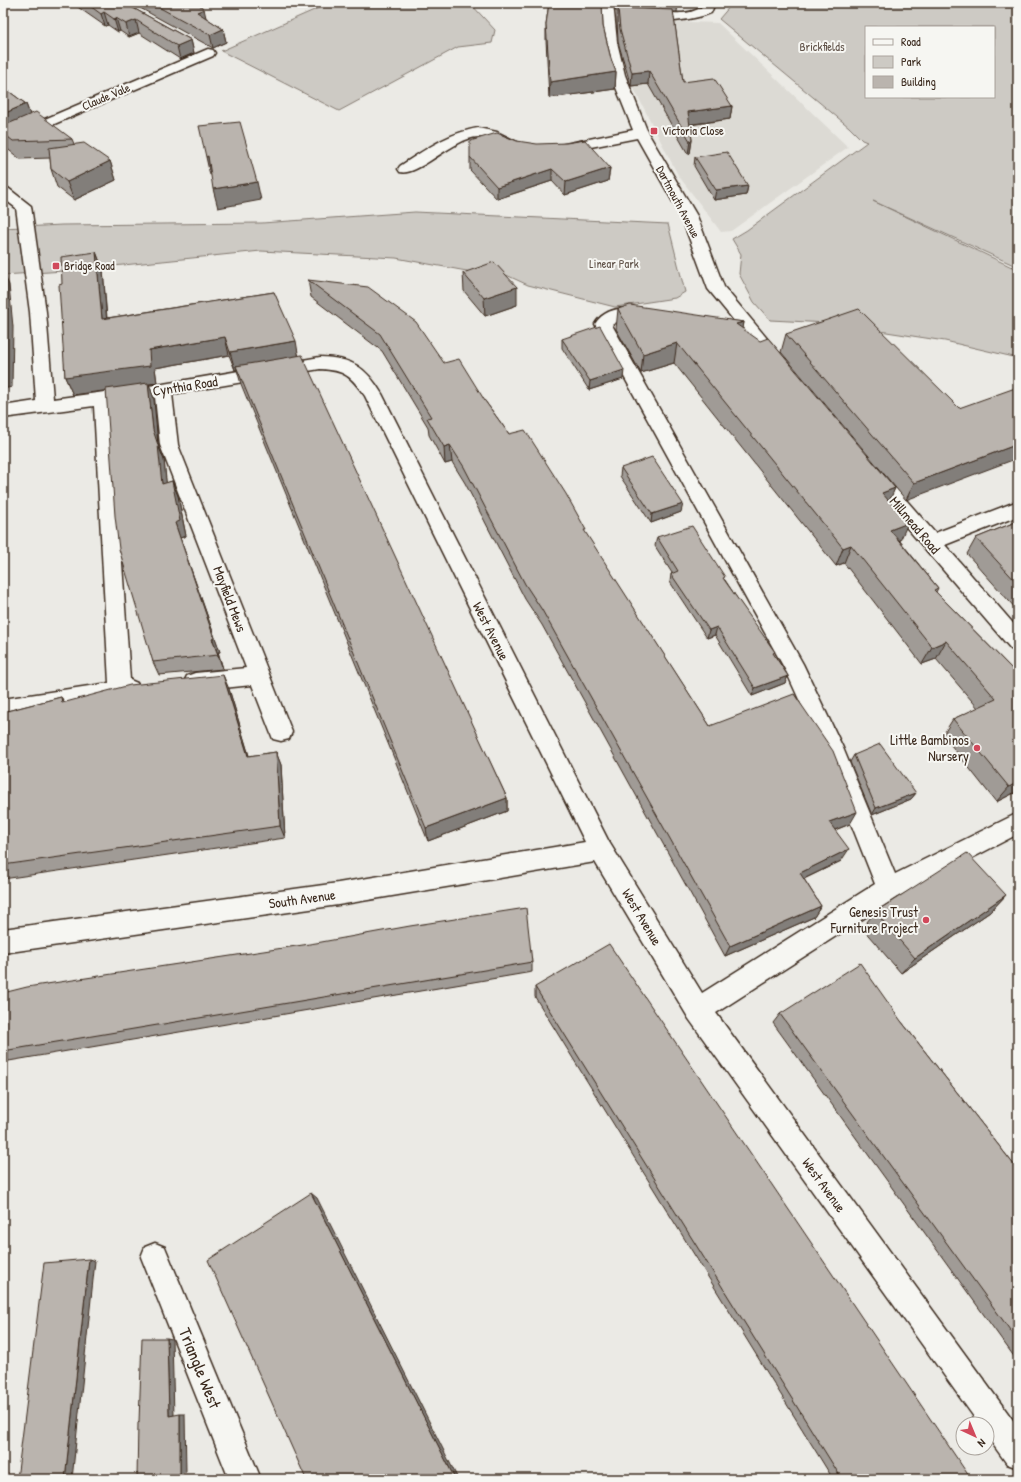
<svg xmlns="http://www.w3.org/2000/svg" width="1021" height="1482" viewBox="0 0 1021 1482" font-family="'Patrick Hand',sans-serif">
	<style>
		.built { fill: #dcdad4 }
		.green { fill: #cdcac4; stroke: #847a71; fill-rule: evenodd }
		.lines { fill: none; stroke-linecap: round; stroke-linejoin: round }
		.minor-casing { stroke: #3b2a1e; stroke-width: 3 }
		.minor { fill: #f6f6f2; fill-rule: evenodd }
		.wall { fill: #a09b96; stroke: #3b2a1e }
		.shaded-wall { fill: #827e7a; stroke: #3b2a1e }
		.building { fill: #bab4ae; stroke: #3b2a1e }
		.poi-dot { fill: #d1495b; stroke: #f6f6f2; stroke-width: 1.5 }
		.labels { text-anchor: middle; stroke-width: 4; stroke-linejoin: round; paint-order: stroke }
		.far-park-label { font-size: 12px; fill: #605248; stroke: #f6f6f2 }
		.far-street-label { font-size: 12px; fill: #3b2a1e; stroke: #f6f6f2 }
		.far-poi-label { font-size: 12px; fill: #3b2a1e; stroke: #f6f6f2; text-anchor: start }
		.street-label { font-size: 14px; fill: #3b2a1e; stroke: #f6f6f2 }
		.poi-label { font-size: 14px; fill: #3b2a1e; stroke: #f6f6f2; text-anchor: end }
		.near-street-label { font-size: 17px; fill: #3b2a1e; stroke: #f6f6f2 }
	</style>
	<rect width="100%" height="100%" fill="#ebeae5"/>
	<filter id="ink" filterUnits="userSpaceOnUse"><feTurbulence type="fractalNoise" baseFrequency=".025" numOctaves="2"/><feDisplacementMap in="SourceGraphic" scale="8" xChannelSelector="R" yChannelSelector="G"/><feConvolveMatrix kernelMatrix="1 2 1 2 8 2 1 2 1" color-interpolation-filters="sRGB"/></filter>
	<g filter="url(#ink)">
		<path class="built" d="M628 20 718 23 848 147 731 231 721 232 678 175 629 79Z"/>
		<g class="green">
			<path d="M330 3H470L495 30 492 43 458 47 339 111 221 51Z"/>
			<path d="M731 3H1018V267L873 201 1018 270V358L945 341 828 323 770 320 754 302 739 274 741 254 732 239 747 230 867 142 862 140 849 127 719 19 731 5ZM866 27H994V97H866Z"/>
			<path d="M415 212 668 224 685 292 675 298 615 307 528 285 491 268 472 272 396 258 261 251 64 271 3 275V228L62 225 262 223Z"/>
		</g>
		<g class="lines">
			<g class="minor-casing">
				<g id="minor">
					<path d="M601 3H613L617 42 625 75 648 133 697 216 724 287 785 360 788 364 785 368 779 370 773 368 708 289 681 216 637 138 560 153 555 152 553 149 555 146 560 145 633 130 611 75 603 42Z"/>
					<path d="M703 3H715L711 13C698 19 646 28 637 16 642 9 672 14 682 13 689 13 694 11 701 8Z"/>
					<path d="M208 49 213 50 215 53 213 56 3 146V137Z"/>
					<path d="M478 128 497 132 521 144 523 147 521 150 516 151C503 148 492 137 478 137 453 138 418 177 400 172L398 169 400 166C425 150 448 133 478 128Z"/>
					<path d="M3 186 8 188 31 206 46 312 53 399 163 384 320 357C352 358 366 367 382 394L609 842 702 993 875 884 821 748 787 673 595 324C606 305 633 306 652 311L654 315 652 319C638 323 624 315 612 325L803 664 843 748 895 874 1018 813V834L897 897 716 1013 1018 1427V1468L1007 1464 987 1436V1424H979L689 1019 595 862 338 905 3 953V929L338 883 585 842 365 396C351 376 345 370 320 369L172 394 178 445 292 732 289 739 281 741 273 739 252 685 195 691 187 688 184 682 187 676 195 673 246 668 160 445 155 397 111 403 130 680 137 683 140 689 137 695 129 698 3 717V699L109 683 94 406 3 418V406L36 401 30 312 17 215 16 208 3 198Z"/>
					<path d="M872 467 879 469 935 533 1018 501V516L945 545 1018 629V651L1011 649 865 479 863 474 865 469Z"/>
					<path d="M155 1243 165 1247 261 1479H229L141 1257 145 1247Z"/>
				</g>
			</g>
			<use href="#minor" class="minor"/>
		</g>
		<g class="wall">
			<path d="M72 3H124L191 40 194 53 180 59 139 33 129 37 120 31 118 32 108 25 105 26Z"/>
			<path d="M131 3H197L206 18 223 29 226 42 213 48Z"/>
			<path d="M544 3H602L603 26 611 59 616 72 615 89 549 98 546 40V24L549 3Z"/>
			<path d="M614 3H678L677 12H673L683 82 732 106 730 119 690 125 692 140 690 153 688 154 648 84 631 86 618 42 617 21V11H615Z"/>
			<path d="M3 87 26 104 30 115 72 139 74 144 110 161 116 180 74 200 57 187 51 169 50 158 20 159 5 147 3 143Z"/>
			<path d="M517 141 610 168 608 181 565 195 552 181 497 199 470 170V157Z"/>
			<path d="M695 157 748 186 746 195 714 200 694 166Z"/>
			<path d="M96 252 103 270 107 318 274 292 299 356 507 798V811L428 841 241 384 237 370H235L229 355 155 368 157 383 149 384 154 399 158 445 164 460 166 483 172 481 178 496 186 536 180 538 220 652H218L223 669 159 675 153 662 106 390 73 395 65 377 62 284Z"/>
			<path d="M463 273 517 305 485 316 464 291Z"/>
			<path d="M308 280 444 363 485 401 509 434 585 533 710 726 850 824 835 830 841 861 804 879 821 906 814 917 725 956 542 625 525 599 465 483 452 462 445 464 429 435 428 427 382 351 311 297Z"/>
			<path d="M618 309 744 322 743 329 895 488 889 501 900 541 938 588 936 592 1015 672 1018 791 996 802 943 735 953 719 978 708 936 659 922 664 844 563 836 566 674 363 641 373 616 329Z"/>
			<path d="M786 334 959 408 906 500 781 352Z"/>
			<path d="M562 339 623 379 589 390 562 348Z"/>
			<path d="M621 468 681 512 651 523 620 476Z"/>
			<path d="M1018 521V610H1017L967 554 976 538Z"/>
			<path d="M657 537 725 580 788 676 785 683 752 696 715 635 707 638 670 582 671 574 672 573 655 546Z"/>
			<path d="M229 689 249 756 276 752 281 765 285 838 3 879V712L61 697 65 703Z"/>
			<path d="M854 755 916 793 911 799 872 815 850 762Z"/>
			<path d="M1006 895 990 912 901 973 862 928 875 912Z"/>
			<path d="M532 962V972L3 1062V993Z"/>
			<path d="M535 987 971 1479H833L535 997Z"/>
			<path d="M780 1014 901 1021 1018 1170V1362L773 1023Z"/>
		</g>
		<g class="shaded-wall">
			<path d="M204 9 207 22 197 12Z"/>
			<path d="M104 12 108 25 105 26 101 14Z"/>
			<path d="M116 18 120 31 118 32 114 19Z"/>
			<path d="M136 20 139 33 129 37 126 24Z"/>
			<path d="M223 29 226 42 213 48 210 35Z"/>
			<path d="M191 40 194 53 180 59 177 46Z"/>
			<path d="M649 71 648 84 631 86 632 73Z"/>
			<path d="M616 72 615 89 549 98 550 82Z"/>
			<path d="M26 104 33 123 3 133V114Z"/>
			<path d="M732 106 730 119 686 125 688 112Z"/>
			<path d="M692 140 690 153 688 154 690 141Z"/>
			<path d="M208 156 212 174 210 175 206 157Z"/>
			<path d="M110 161 116 180 74 200 67 182Z"/>
			<path d="M610 168 608 181 565 195 566 182Z"/>
			<path d="M552 169V181L497 199V187Z"/>
			<path d="M257 182 261 200 218 208 213 189Z"/>
			<path d="M748 186 746 195 714 200 716 190Z"/>
			<path d="M96 252 103 270 108 337 102 319Z"/>
			<path d="M3 272 9 285 13 327 12 387 3 389Z"/>
			<path d="M517 287V305L485 316 484 298Z"/>
			<path d="M744 322 740 342 736 324Z"/>
			<path d="M225 337 229 355 155 368 157 383 149 384 154 399 158 445 164 460 168 499 162 484 153 430 148 385 73 395 65 377 149 350Z"/>
			<path d="M296 341 299 359 236 366 237 370H235L230 352Z"/>
			<path d="M677 343 674 363 641 373 643 354Z"/>
			<path d="M624 370 623 379 589 390 590 381Z"/>
			<path d="M1018 444V458L906 500 914 483Z"/>
			<path d="M450 445 452 462 445 464 444 447Z"/>
			<path d="M172 481 178 496 186 536 180 538 220 652H218L223 669 218 655 175 523Z"/>
			<path d="M895 488 887 507 882 493Z"/>
			<path d="M683 504 681 512 651 523 652 514Z"/>
			<path d="M908 523 900 541 890 530Z"/>
			<path d="M851 545 844 563 836 566 843 548Z"/>
			<path d="M717 627 715 635 707 638 709 630Z"/>
			<path d="M946 641 936 659 922 664 932 647Z"/>
			<path d="M223 675 229 689 253 769 248 756Z"/>
			<path d="M788 676 785 683 752 696 755 688Z"/>
			<path d="M61 697 70 711 62 703Z"/>
			<path d="M276 752 281 765 285 838 280 826Z"/>
			<path d="M1018 782V791L996 802 1009 787Z"/>
			<path d="M916 793 911 799 872 815 876 808Z"/>
			<path d="M507 798V811L428 841 426 828Z"/>
			<path d="M857 812 850 824 822 835 829 822Z"/>
			<path d="M849 849 841 861 793 884 800 873Z"/>
			<path d="M1006 895 990 912 901 973 915 958Z"/>
			<path d="M821 906 814 917 725 956 730 946Z"/>
			<path d="M311 1193 317 1198 458 1479H455Z"/>
			<path d="M89 1259 95 1261 72 1479H65Z"/>
			<path d="M167 1338 172 1339 174 1416H169Z"/>
			<path d="M180 1414H185L186 1472 180 1474Z"/>
		</g>
		<g class="building">
			<path d="M86 3H124L191 40 177 46 136 20 126 24 116 18 114 19 104 12 101 14Z"/>
			<path d="M151 3H197L204 9 197 12 223 29 210 35Z"/>
			<path d="M549 3H602L603 26 611 59 616 72 550 82 546 24Z"/>
			<path d="M618 8 673 10 683 82 714 78 732 106 688 112 692 140 690 141 649 71 632 73 620 29Z"/>
			<path d="M3 87 26 104 3 114Z"/>
			<path d="M36 112 72 139 13 141 3 133V126Z"/>
			<path d="M240 122 257 182 213 189 208 156 206 157 199 126Z"/>
			<path d="M497 133 517 141 537 144 566 143 585 140 610 168 566 182 552 169 497 187 470 157V141Z"/>
			<path d="M84 143 110 161 67 182 51 169 49 148Z"/>
			<path d="M727 152 748 186 716 190 695 157Z"/>
			<path d="M96 252 102 319 274 292 296 341 230 352 225 337 149 350 150 366 65 377 59 285 62 284 61 257Z"/>
			<path d="M494 262 517 287 484 298 463 273Z"/>
			<path d="M308 280 368 287 416 322 444 363 459 359 485 401 509 434 525 430 566 494 586 530H584L710 726 794 694 833 751 857 812 829 822 849 849 800 873 821 906 730 946 542 610 525 584 464 467 450 445 444 447 427 418 431 417 380 334Z"/>
			<path d="M3 286 5 310 4 370 3 371Z"/>
			<path d="M630 305 744 322 736 324 760 341 768 338 895 488 882 493 908 523 890 530 938 588 934 590 1015 672 1018 671V782L1009 787 953 719 996 699 946 641 932 647 851 545 843 548 677 343 643 354 618 309Z"/>
			<path d="M859 309 959 408 1018 387V444L914 483 786 334Z"/>
			<path d="M600 326 624 370 590 381 562 339Z"/>
			<path d="M302 355 507 798 426 828 236 366Z"/>
			<path d="M148 383 153 430 158 445 162 484 172 481 180 521 175 523 214 638 212 639 218 655 153 662 119 549 115 516 106 389Z"/>
			<path d="M652 457 683 504 652 514 621 468Z"/>
			<path d="M1018 521V584L976 538Z"/>
			<path d="M692 526 725 577 723 578 775 652 773 653 788 676 755 688 717 627 709 630 671 574 678 571 657 537Z"/>
			<path d="M223 675 248 756 276 752 280 826 3 865V712L61 697 62 703 130 685Z"/>
			<path d="M880 744 916 793 876 808 854 755Z"/>
			<path d="M967 853 1006 895 915 958 875 912Z"/>
			<path d="M526 908 532 962 3 1051V993L27 987 316 943 410 926Z"/>
			<path d="M609 944 971 1479H842L535 987Z"/>
			<path d="M860 963 901 1021 1018 1170V1341L780 1014Z"/>
			<path d="M311 1193 455 1479H306L208 1260Z"/>
			<path d="M89 1259 65 1479H17L44 1263Z"/>
			<path d="M142 1338H167L169 1416 180 1414V1474L155 1479H137L138 1423 139 1422Z"/>
		</g>
	</g>
	<g class="poi-dot">
		<rect x="650" y="127" width="8" height="8" rx="2"/>
		<rect x="52" y="262" width="8" height="8" rx="2"/>
		<circle cx="977" cy="748" r="4"/>
		<circle cx="926" cy="920" r="4"/>
	</g>
	<g class="labels">
		<g class="far-park-label">
			<text x="822" y="51">Brickfields</text>
			<text x="614" y="268">Linear Park</text>
		</g>
		<g class="far-street-label">
			<text transform="translate(106 97) rotate(-23)" y="4">Claude Vale</text>
			<text transform="translate(678 202) rotate(62)" y="4">Dartmouth Avenue</text>
		</g>
		<g class="far-poi-label">
			<text x="662" y="135">Victoria Close</text>
			<text x="64" y="270">Bridge Road</text>
		</g>
		<g class="street-label">
			<text transform="translate(185 386) rotate(-9)" y="5">Cynthia Road</text>
			<text transform="translate(915 525) rotate(50)" y="5">Millmead Road</text>
			<text transform="translate(230 599) rotate(69)" y="5">Mayfield Mews</text>
			<text transform="translate(491 631) rotate(63)" y="5">West Avenue</text>
			<text transform="translate(302 899) rotate(-8)" y="5">South Avenue</text>
			<text transform="translate(642 917) rotate(59)" y="5">West Avenue</text>
			<text transform="translate(824 1185) rotate(54)" y="5">West Avenue</text>
		</g>
		<g class="poi-label">
			<text x="969" y="745">Little Bambinos<tspan x="969" dy="16">Nursery</tspan></text>
			<text x="918" y="917">Genesis Trust<tspan x="918" dy="16">Furniture Project</tspan></text>
		</g>
		<g class="near-street-label">
			<text transform="translate(200 1368) rotate(68)" y="6">Triangle West</text>
		</g>
	</g>
	<rect width="1021" height="1482" fill="none" stroke="#f6f6f2" stroke-width="16"/>
	<rect x="8" y="8" width="1005" height="1466" fill="none" stroke="#3b2a1e" stroke-width="1.5" filter="url(#ink)"/>
	<rect x="865" y="26" width="130" height="72" fill="#f6f6f2" stroke="#aba49d"/>
	<rect x="873" y="39" width="20" height="6" fill="#f6f6f2" stroke="#aba49d"/>
	<text x="901" y="46" font-size="12" fill="#3b2a1e">Road</text>
	<rect x="873" y="56" width="20" height="12" fill="#cdcac4" stroke="#aba49d"/>
	<text x="901" y="66" font-size="12" fill="#3b2a1e">Park</text>
	<rect x="873" y="76" width="20" height="12" fill="#bab4ae" stroke="#aba49d"/>
	<text x="901" y="86" font-size="12" fill="#3b2a1e">Building</text>
	<g transform="translate(975 1436) rotate(136)"><circle r="19" fill="#f6f6f2" stroke="#aba49d"/>
	<path d="M0-3L7 15L0 10L-7 15Z" fill="#d1495b"/>
	<text y="-6" font-size="11" font-weight="bold" text-anchor="middle" fill="#3b2a1e">N</text>
	</g>
</svg>
